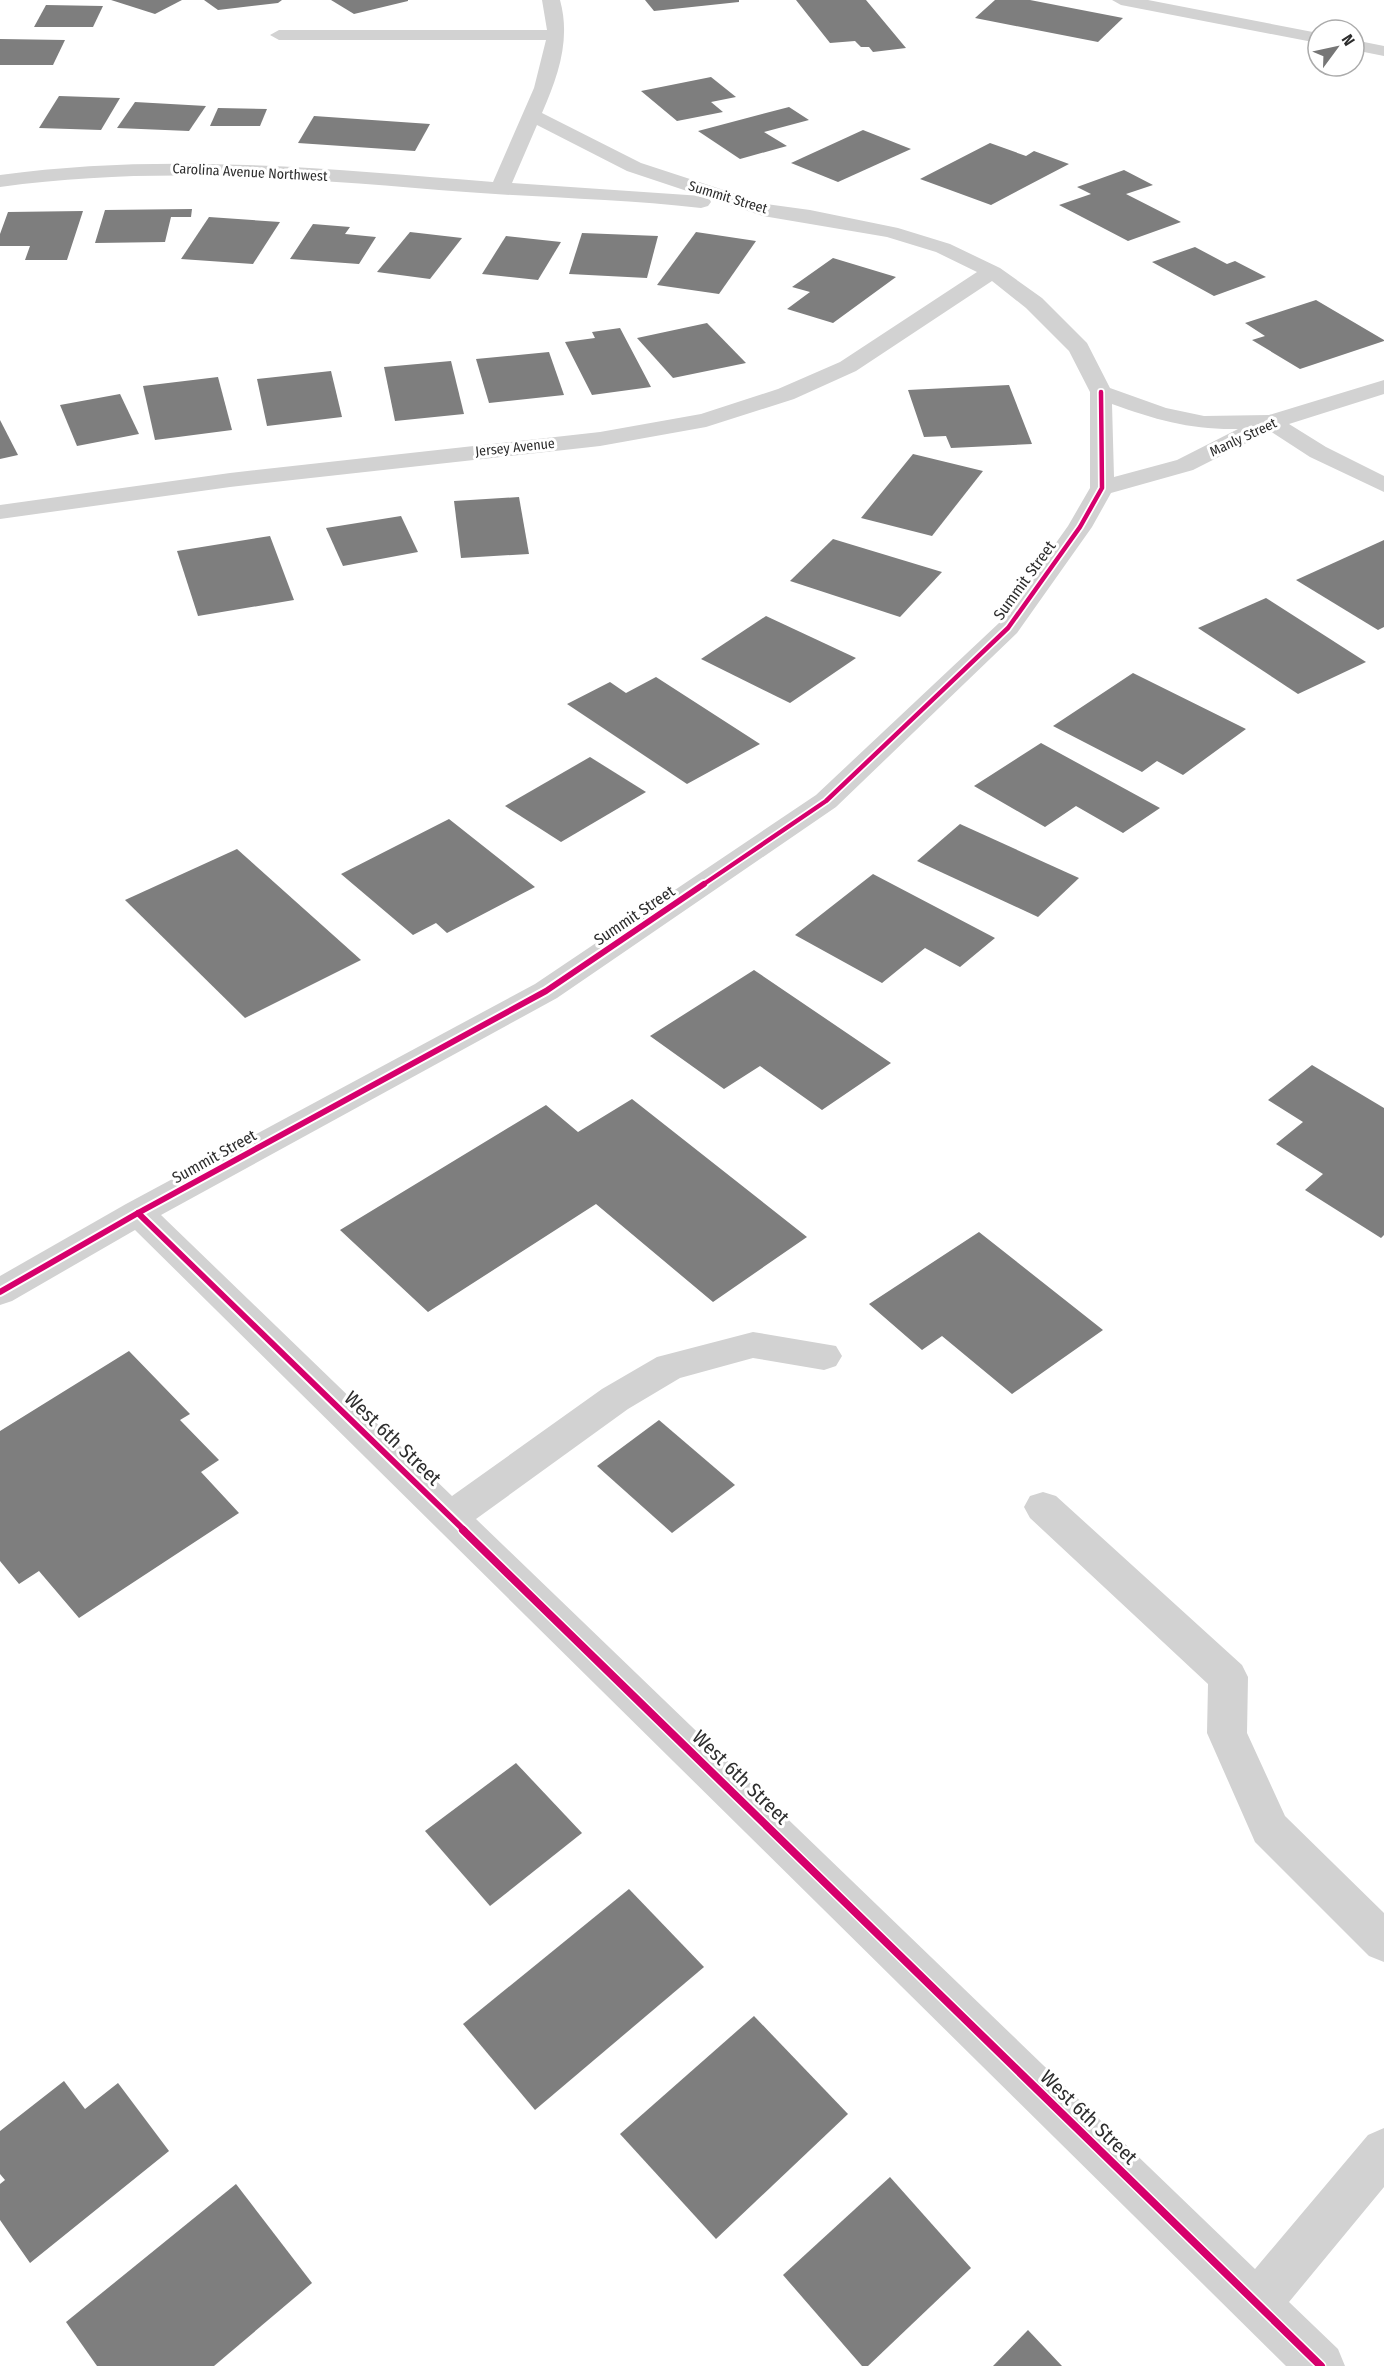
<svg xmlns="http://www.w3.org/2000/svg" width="1384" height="2366" viewBox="0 0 1384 2366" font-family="'Fira Sans Condensed',sans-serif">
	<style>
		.building { fill: #7e7e7e }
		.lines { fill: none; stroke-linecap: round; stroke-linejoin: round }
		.minor { fill: #d2d2d2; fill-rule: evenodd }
		.cycleway-far2-casing { stroke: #fff; stroke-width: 8 }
		.cycleway-far1-casing { stroke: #fff; stroke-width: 10 }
		.cycleway-casing { stroke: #fff; stroke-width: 11 }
		.cycleway-far2 { stroke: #d6006c; stroke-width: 4.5 }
		.cycleway-far1 { stroke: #d6006c; stroke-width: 6 }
		.cycleway { stroke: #d6006c; stroke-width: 8 }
		.labels { text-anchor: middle; stroke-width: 6; stroke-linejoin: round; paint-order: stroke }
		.far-street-label { font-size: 14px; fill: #2d2d2d; stroke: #fff }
		.street-label { font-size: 16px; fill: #2d2d2d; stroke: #fff }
		.near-street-label { font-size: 20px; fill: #2d2d2d; stroke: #fff }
	</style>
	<rect width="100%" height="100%" fill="#fff"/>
	<g class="building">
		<path d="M111 0H182L155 14Z"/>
		<path d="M204 0H282L278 3 218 10Z"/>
		<path d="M331 0H408V1L354 14Z"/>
		<path d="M645 0H739V2L654 11Z"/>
		<path d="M796 0H866L906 48 873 52 869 47H861L855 41 830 43Z"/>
		<path d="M995 0H1030L1123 18 1098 42 975 18Z"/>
		<path d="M46 5 103 6 93 27H34Z"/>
		<path d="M0 39 65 40 53 65H0Z"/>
		<path d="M711 77 736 97 711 102 723 112 677 121 641 91Z"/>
		<path d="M59 96 120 98 101 130 39 128Z"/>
		<path d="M135 102 206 106 189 131 117 128Z"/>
		<path d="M789 107 809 120 764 132 787 146 740 159 698 131Z"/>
		<path d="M218 108 267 109 260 126H210Z"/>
		<path d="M314 116 430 124 415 151 298 143Z"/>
		<path d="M863 130 911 149 838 182 791 163Z"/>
		<path d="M990 143 1026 156 1034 151 1069 164 991 205 920 179Z"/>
		<path d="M1124 170 1153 185 1126 194 1181 222 1128 241 1059 205 1091 194 1077 187Z"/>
		<path d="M192 209 191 217H171L165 242 95 243 105 210Z"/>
		<path d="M83 211 67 260H25L30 246H0V234L8 212Z"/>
		<path d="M209 217 280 222 253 264 181 259Z"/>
		<path d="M313 224 350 227 345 234 376 237 359 264 290 259Z"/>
		<path d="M410 232 462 238 430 279 377 272Z"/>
		<path d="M696 232 756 241 719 294 657 285Z"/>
		<path d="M582 233 658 236 647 278 569 274Z"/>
		<path d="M506 236 561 242 538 280 482 274Z"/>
		<path d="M1195 247 1227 264 1235 261 1266 277 1214 296 1152 262Z"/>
		<path d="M833 258 896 277 833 323 787 309 810 292 792 287Z"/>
		<path d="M1316 300 1384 340V341L1300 369 1252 340 1265 336 1245 323Z"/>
		<path d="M707 323 746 363 673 378 637 338Z"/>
		<path d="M620 328 651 387 592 395 565 342 595 338 592 332Z"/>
		<path d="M549 352 564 395 489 403 476 359Z"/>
		<path d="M451 361 464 414 395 421 384 367Z"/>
		<path d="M331 371 342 417 267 426 257 379Z"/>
		<path d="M218 377 232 430 155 440 143 386Z"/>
		<path d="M1009 385 1032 444 951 448 946 436 924 437 908 390Z"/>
		<path d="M120 394 139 434 77 446 60 405Z"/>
		<path d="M0 420 18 455 0 459Z"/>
		<path d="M913 454 983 471 932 536 861 518Z"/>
		<path d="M519 497 529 554 461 558 454 501Z"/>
		<path d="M401 516 418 552 343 566 326 528Z"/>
		<path d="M270 536 294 600 198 616 177 551Z"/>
		<path d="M833 539 942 572 900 617 790 581Z"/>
		<path d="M1384 540V627L1378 630 1296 580Z"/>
		<path d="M1266 598 1366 662 1298 694 1198 628Z"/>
		<path d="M766 616 856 658 790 703 701 659Z"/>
		<path d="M1133 673 1246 729 1183 775 1157 761 1142 772 1053 726Z"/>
		<path d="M656 677 760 744 687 784 567 704 610 682 626 693Z"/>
		<path d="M1041 743 1160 808 1123 833 1076 806 1045 827 974 786Z"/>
		<path d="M590 757 646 792 561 842 505 806Z"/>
		<path d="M449 819 535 887 447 933 436 923 413 935 341 874Z"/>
		<path d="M960 824 1079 878 1038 917 917 861Z"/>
		<path d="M237 849 361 960 245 1018 125 900Z"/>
		<path d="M873 874 995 938 960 967 925 948 882 983 795 935Z"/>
		<path d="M754 970 891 1063 822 1110 760 1066 724 1089 650 1036Z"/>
		<path d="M1312 1065 1384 1108V1235L1381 1238 1305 1190 1323 1174 1276 1144 1303 1122 1268 1100Z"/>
		<path d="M632 1099 807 1237 713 1302 596 1204 428 1312 340 1230 546 1105 578 1132Z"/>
		<path d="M979 1232 1103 1330 1012 1394 942 1336 922 1350 869 1304Z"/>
		<path d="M129 1351 190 1414 180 1420 219 1460 201 1472 239 1513 79 1618 39 1571 19 1584 0 1561V1431Z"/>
		<path d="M659 1420 735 1485 672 1533 597 1466Z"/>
		<path d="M516 1763 582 1833 490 1906 425 1831Z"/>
		<path d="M629 1889 704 1967 535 2110 463 2024Z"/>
		<path d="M754 2016 848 2114 716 2239 620 2134Z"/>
		<path d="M64 2081 85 2109 118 2083 169 2151 30 2263 0 2220V2184L5 2180 0 2174V2131Z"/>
		<path d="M890 2177 971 2268 868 2366H862L783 2275Z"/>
		<path d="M236 2184 312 2283 214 2366H97L66 2322Z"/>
		<path d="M1028 2330 1062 2366H993Z"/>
	</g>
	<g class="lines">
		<g class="minor">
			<path d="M542 0H560C571 40 558 76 542 113L641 163 766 204 810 210 898 228 950 244 1000 268 1042 298 1087 343 1110 388 1166 408 1204 416 1269 415 1384 380V394L1289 424 1326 447 1384 476V492L1310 457 1270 431 1193 470 1111 493 1092 527 1017 633 836 807 557 998 161 1215 452 1496 602 1389 657 1357 753 1332 836 1346 842 1356 836 1366 824 1370 753 1358 680 1378 628 1409 476 1519 1255 2269 1368 2135 1384 2128V2187L1289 2302 1338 2349 1345 2366H1286L135 1230 12 1301 0 1305V1276L126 1204 535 984 816 795 999 623 1068 526 1090 488V392L1069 351 1026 308 992 281 856 371 794 399 706 427 600 446 230 487 0 519V505L230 473 600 432 701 414 778 389 840 362 977 272 936 252 887 237 763 216 709 198 711 202 708 206 701 208C623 199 544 198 466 192 307 179 159 165 0 187V175C167 152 327 169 493 182L534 88 546 40H279L270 35 279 30H547ZM537 125 627 171 702 196 512 183ZM1112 404C1156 420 1192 430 1238 429L1177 460 1114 477Z"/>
			<path d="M1112 0H1148L1318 33V43L1121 5Z"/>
			<path d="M1354 40 1384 46V56L1354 50Z"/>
			<path d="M1043 1492 1056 1496 1242 1665 1248 1677 1247 1733 1285 1816 1384 1913V1962L1369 1956 1255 1842 1207 1733 1208 1684 1030 1518 1024 1507 1030 1496Z"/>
		</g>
		<g class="cycleway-far2-casing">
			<path id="cycleway-far2" d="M701 886 826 801 1008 628 1080 527 1102 488 1101 392"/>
		</g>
		<g class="cycleway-far1-casing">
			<g id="cycleway-far1">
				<path d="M138 1213 465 1531"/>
				<path d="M0 1292 138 1213 546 991 704 884"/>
			</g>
		</g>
		<g class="cycleway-casing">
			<path id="cycleway" d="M463 1530 1321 2366"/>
		</g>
		<use href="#cycleway-far2" class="cycleway-far2"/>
		<use href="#cycleway-far1" class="cycleway-far1"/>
		<use href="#cycleway" class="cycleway"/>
	</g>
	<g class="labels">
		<g class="far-street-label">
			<text transform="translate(250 172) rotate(3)" y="5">Carolina Avenue Northwest</text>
			<text transform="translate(728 197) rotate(17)" y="5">Summit Street</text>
			<text transform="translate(1243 437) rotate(-25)" y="5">Manly Street</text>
			<text transform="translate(515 447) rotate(-6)" y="5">Jersey Avenue</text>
		</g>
		<g class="street-label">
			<text transform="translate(1024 580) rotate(-54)" y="6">Summit Street</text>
			<text transform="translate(634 915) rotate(-34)" y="6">Summit Street</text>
			<text transform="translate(214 1156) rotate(-29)" y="6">Summit Street</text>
		</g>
		<g class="near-street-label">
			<text transform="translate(393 1438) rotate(44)" y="7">West 6th Street</text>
			<text transform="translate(741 1777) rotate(44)" y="7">West 6th Street</text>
			<text transform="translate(1089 2117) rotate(44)" y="7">West 6th Street</text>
		</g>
	</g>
	<g transform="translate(1336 48) rotate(57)"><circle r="28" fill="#ffffff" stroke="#ababab" stroke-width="1.5"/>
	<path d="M0-4.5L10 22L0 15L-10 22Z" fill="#767676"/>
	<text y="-9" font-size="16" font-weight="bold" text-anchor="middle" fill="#2d2d2d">N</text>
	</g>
</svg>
